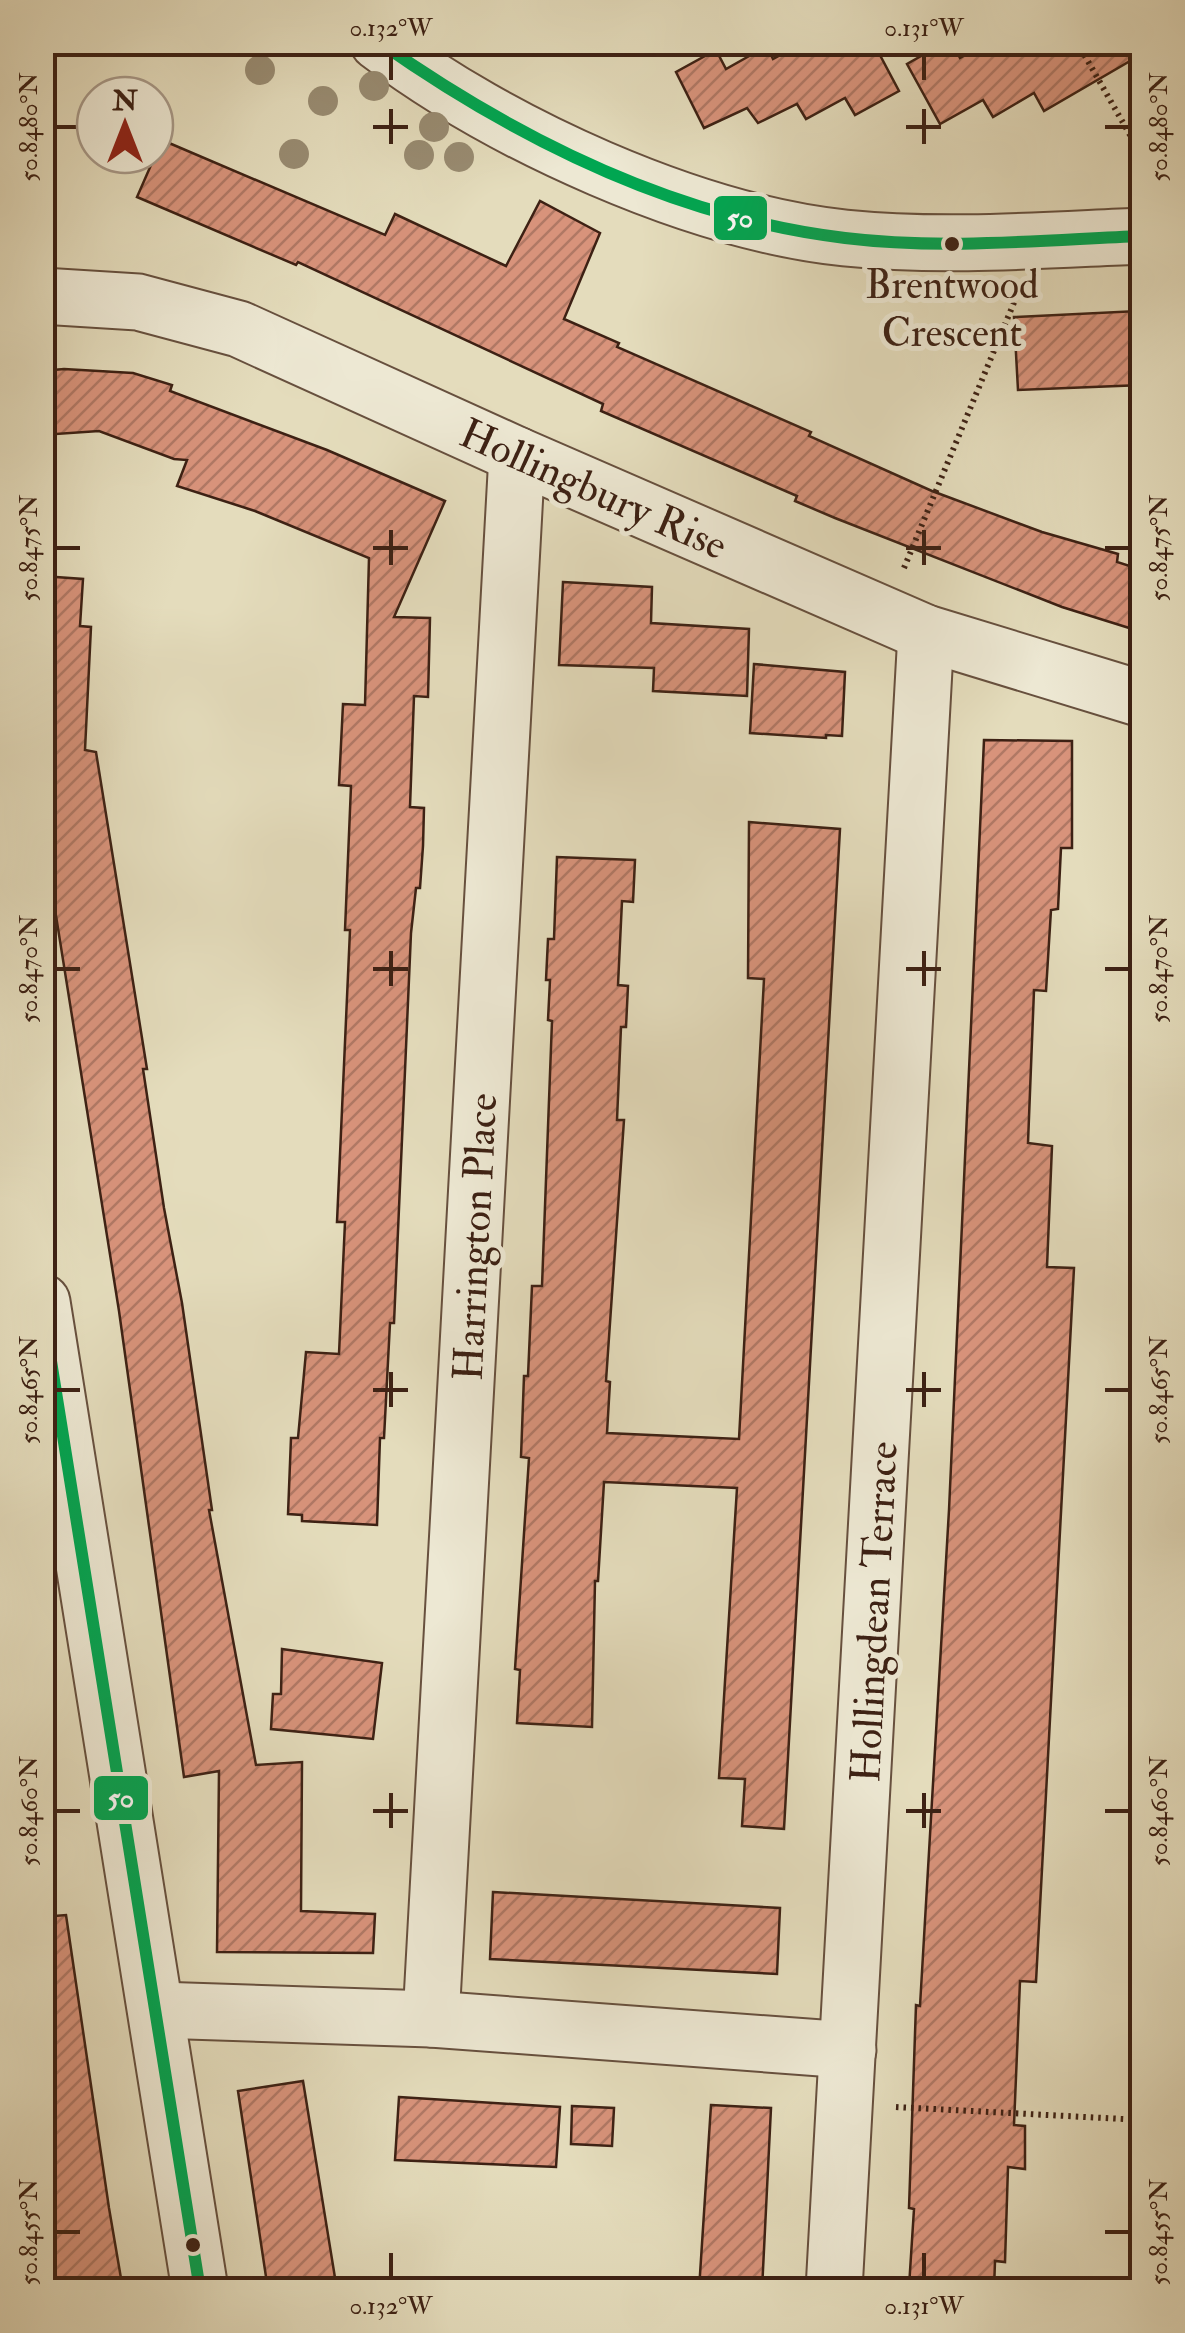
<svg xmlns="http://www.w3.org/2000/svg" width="1185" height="2333" viewBox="0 0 1185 2333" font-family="'IM FELL Double Pica',serif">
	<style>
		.building { fill: url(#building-hatch); stroke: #3d2114; stroke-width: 2.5 }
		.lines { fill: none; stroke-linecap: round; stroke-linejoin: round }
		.minor-casing { stroke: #67503e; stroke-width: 59 }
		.path { stroke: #3d2114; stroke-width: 6; stroke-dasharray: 2.5 5; stroke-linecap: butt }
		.minor { stroke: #ede8d3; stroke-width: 55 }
		.bus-1-casing { stroke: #ede8d3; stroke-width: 20 }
		.bus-1 { stroke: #00a651; stroke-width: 12 }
		.tree { fill: #988b71 }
		.ticks { fill: none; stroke: #3d2114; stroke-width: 4 }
		.bus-dot { fill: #3d2114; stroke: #ede8d3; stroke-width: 4 }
		.labels { text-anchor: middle; stroke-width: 10; stroke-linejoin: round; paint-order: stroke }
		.bus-label { font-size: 40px; fill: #3d2114; stroke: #ede8d3 }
		.street-label { font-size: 42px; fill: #3d2114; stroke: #ede8d3 }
		.line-badge { stroke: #ede8d3; stroke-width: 4 }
		.badge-label { font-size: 28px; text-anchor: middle; font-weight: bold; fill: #fff }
		.neatline { fill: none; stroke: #3d2114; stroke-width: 4 }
		.ticks-label { font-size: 25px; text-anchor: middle; fill: #3d2114 }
	</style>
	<defs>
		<pattern id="building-hatch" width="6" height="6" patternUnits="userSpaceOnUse" patternTransform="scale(2.5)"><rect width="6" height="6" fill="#d8937b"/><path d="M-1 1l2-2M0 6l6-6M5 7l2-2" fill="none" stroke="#b07864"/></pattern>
	</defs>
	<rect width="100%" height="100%" fill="#e4dcbc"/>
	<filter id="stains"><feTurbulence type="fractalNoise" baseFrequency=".002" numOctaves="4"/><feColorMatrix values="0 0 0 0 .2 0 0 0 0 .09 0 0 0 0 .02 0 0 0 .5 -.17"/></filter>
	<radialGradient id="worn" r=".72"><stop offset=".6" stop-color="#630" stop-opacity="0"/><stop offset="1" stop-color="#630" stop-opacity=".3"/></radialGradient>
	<g class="building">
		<path d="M804 42H873L899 91 855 115 845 98 806 119 797 104 758 123 747 108 704 128 676 72 716 50 726 69 767 46 773 59Z"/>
		<path d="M946 42H952L960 58 987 42H1142V54L1044 111 1034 93 993 117 983 100 940 124 907 64Z"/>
		<path d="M162 140 385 235 395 214 506 266 540 201 600 233 564 319 619 343 617 347 811 432 809 436 932 491 1042 532 1118 554 1117 562 1142 570V632L1062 607 835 518 795 501 797 496 601 411 603 404 298 262 296 265 137 197Z"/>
		<path d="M1138 311 1142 385 1018 390 1014 317Z"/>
		<path d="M64 369 133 373 172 385 170 391 327 450 445 501 394 617 430 618 429 658 428 697 414 696 410 807 424 808 423 846 420 888H416L411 933 394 1323H390L384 1438H380L377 1525 302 1521V1515L288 1514 291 1438H298L306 1352 339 1354 345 1222H337L350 930H345L351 786 339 785 343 704 365 705 369 558 255 511 177 486 187 460 174 459 99 431 42 435V371Z"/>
		<path d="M42 576 83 579 80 626 91 627 85 750 96 752 147 1069H143L164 1208 182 1303 212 1510H209L256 1765 302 1762 301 1911 375 1914 373 1953 217 1952 219 1771 184 1777 119 1311 42 828Z"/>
		<path d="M563 582 652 587 651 623 749 629 747 696 653 691 654 668 559 665Z"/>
		<path d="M754 664 845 672 842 736 826 735V738L750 733Z"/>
		<path d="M984 740 1072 741V848H1061L1058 909 1051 910 1046 991 1034 990 1028 1143 1052 1146 1047 1267 1074 1268 1036 1982 1020 1981 1014 2125 1025 2126V2169L1008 2167 1005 2262 995 2261 994 2290H914V2287H909L914 2209 909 2208 916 2005 920 2006 949 1510Z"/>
		<path d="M749 822 840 829 784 1829 742 1826 745 1779 719 1778 737 1488 604 1482 598 1581H595L592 1727 517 1723 520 1670 515 1669 529 1458 521 1457 524 1376H528L532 1286H542L552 1021 548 1020 550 980H546L548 939H554L557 857 635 860 633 902 622 901 618 985 628 986 626 1027H621L617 1120H624L606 1381 610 1382 607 1433 739 1439 764 979 748 978Z"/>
		<path d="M282 1649 382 1663 373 1739 271 1729 273 1694H281Z"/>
		<path d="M493 1892 780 1908 777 1974 490 1959Z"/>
		<path d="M66 1915 109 2208 123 2290H58L42 2186V1917Z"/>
		<path d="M303 2081 337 2290H268L238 2091Z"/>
		<path d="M399 2097 560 2107 556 2167 395 2160Z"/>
		<path d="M711 2105 771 2108 762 2290H699Z"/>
		<path d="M572 2106 614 2108 612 2146 571 2144Z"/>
	</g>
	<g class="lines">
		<g class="minor-casing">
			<g id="minor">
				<path d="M378 42C500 134 693 222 845 238 944 248 1044 240 1142 236"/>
				<path d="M42 296 138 302 239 329 517 455 926 633 1142 699"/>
				<path d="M42 1302 200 2290"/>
				<path d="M157 2010 431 2019 848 2050"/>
				<path d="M431 2019 517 455"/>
				<path d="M834 2290 926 633"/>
			</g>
		</g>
		<g class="path">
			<path d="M1077 42 1142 156"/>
			<path d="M904 568 1018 293"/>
			<path d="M896 2107 1142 2120"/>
		</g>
		<use href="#minor" class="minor"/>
		<g class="bus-1-casing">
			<g id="bus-1">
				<path d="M379 42C517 139 676 218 845 238 943 250 1044 240 1142 236"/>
				<path d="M42 1305 200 2290"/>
			</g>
		</g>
		<use href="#bus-1" class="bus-1"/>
	</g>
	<g class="tree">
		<circle cx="260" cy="70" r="15"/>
		<circle cx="374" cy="86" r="15"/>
		<circle cx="323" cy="101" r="15"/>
		<circle cx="434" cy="127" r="15"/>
		<circle cx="294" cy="154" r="15"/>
		<circle cx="419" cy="155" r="15"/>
		<circle cx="459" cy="157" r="15"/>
	</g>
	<path class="ticks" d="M391 55V80M924 55V80M391 109V144M924 109V144M55 127H80M373 127H408M906 127H941M1105 127H1130M391 530V565M924 530V565M55 548H80M373 548H408M906 548H941M1105 548H1130M391 951V986M924 951V986M55 969H80M373 969H408M906 969H941M1105 969H1130M391 1372V1407M924 1372V1407M55 1390H80M373 1390H408M906 1390H941M1105 1390H1130M391 1793V1828M924 1793V1828M55 1811H80M373 1811H408M906 1811H941M1105 1811H1130M55 2232H80M1105 2232H1130M391 2253V2278M924 2253V2278"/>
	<g class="bus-dot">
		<circle cx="952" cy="244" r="9"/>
		<circle cx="193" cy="2245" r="9"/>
	</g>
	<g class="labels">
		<g class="bus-label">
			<text x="952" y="298">Brentwood<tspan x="952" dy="48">Crescent</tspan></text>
		</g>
		<g class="street-label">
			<text transform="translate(594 488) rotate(24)" y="15">Hollingbury Rise</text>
			<text transform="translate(474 1237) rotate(-87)" y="15">Harrington Place</text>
			<text transform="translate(873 1612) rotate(-87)" y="15">Hollingdean Terrace</text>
		</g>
	</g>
	<g class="line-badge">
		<rect x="712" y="194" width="57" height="48" rx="10" fill="#00a651"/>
		<rect x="92" y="1774" width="58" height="48" rx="10" fill="#00a651"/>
	</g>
	<g class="badge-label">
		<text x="740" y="227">50</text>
		<text x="121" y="1807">50</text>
	</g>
	<rect width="1185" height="2333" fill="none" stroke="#e4dcbc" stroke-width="110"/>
	<g transform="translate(125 125)"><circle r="48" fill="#ede8d3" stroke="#a79887" stroke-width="2.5"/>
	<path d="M0-8L18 38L0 25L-18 38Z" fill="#8f2418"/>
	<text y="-15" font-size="28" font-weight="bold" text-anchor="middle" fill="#3d2114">N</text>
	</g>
	<rect x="55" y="55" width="1075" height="2223" class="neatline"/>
	<g class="ticks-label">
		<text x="391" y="36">0.132°W</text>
		<text x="924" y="36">0.131°W</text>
		<text transform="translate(28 127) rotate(-90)" y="9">50.8480°N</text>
		<text transform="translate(1158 127) rotate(-90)" y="9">50.8480°N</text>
		<text transform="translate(28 548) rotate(-90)" y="9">50.8475°N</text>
		<text transform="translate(1158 548) rotate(-90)" y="9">50.8475°N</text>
		<text transform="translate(28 969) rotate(-90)" y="9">50.8470°N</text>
		<text transform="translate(1158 969) rotate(-90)" y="9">50.8470°N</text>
		<text transform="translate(28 1390) rotate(-90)" y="9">50.8465°N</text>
		<text transform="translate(1158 1390) rotate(-90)" y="9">50.8465°N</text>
		<text transform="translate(28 1811) rotate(-90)" y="9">50.8460°N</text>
		<text transform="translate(1158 1811) rotate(-90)" y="9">50.8460°N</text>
		<text transform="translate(28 2232) rotate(-90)" y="9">50.8455°N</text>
		<text transform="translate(1158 2232) rotate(-90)" y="9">50.8455°N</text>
		<text x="391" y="2314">0.132°W</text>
		<text x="924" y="2314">0.131°W</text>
	</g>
	<rect width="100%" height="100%" filter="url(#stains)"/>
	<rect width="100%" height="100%" fill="url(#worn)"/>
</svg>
